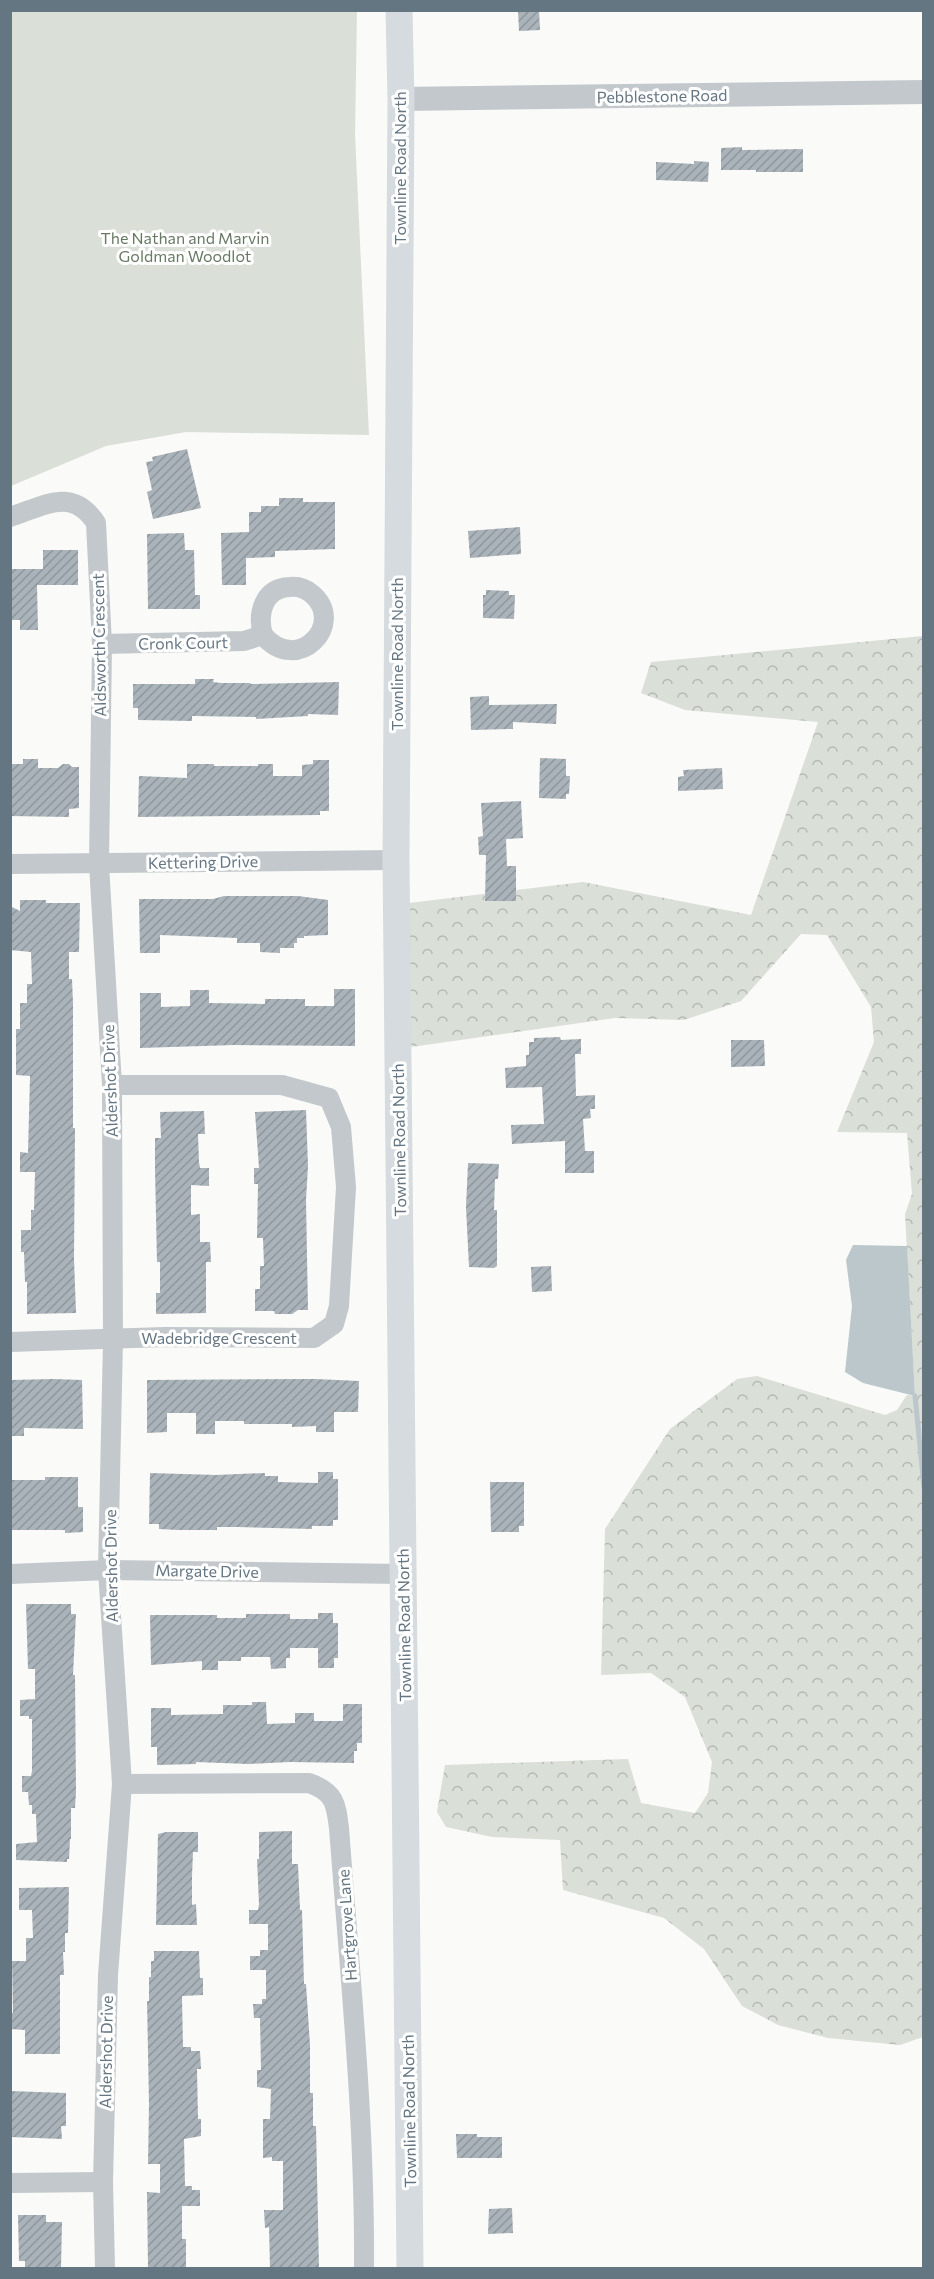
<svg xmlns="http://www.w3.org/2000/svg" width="934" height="2279" viewBox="0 0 934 2279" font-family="Commissioner,sans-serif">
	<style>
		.forest { fill: url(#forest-crowns) }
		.green { fill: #dadfd7 }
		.water { fill: #bbc7cb }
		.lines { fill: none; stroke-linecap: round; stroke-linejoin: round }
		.stream { stroke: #bbc7cb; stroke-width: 5 }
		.building { fill: url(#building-hatch) }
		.minor { stroke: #c3c8cc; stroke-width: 20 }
		.tertiary { stroke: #c3c8cc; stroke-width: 24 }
		.secondary { stroke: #d6dbdf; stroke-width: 27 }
		.labels { text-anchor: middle; stroke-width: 6; stroke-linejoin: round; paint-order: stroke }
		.street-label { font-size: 16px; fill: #657683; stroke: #fff }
		.park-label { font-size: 16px; fill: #687a64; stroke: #fff }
	</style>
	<defs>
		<pattern id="forest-crowns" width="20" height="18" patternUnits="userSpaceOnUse" patternTransform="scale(1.5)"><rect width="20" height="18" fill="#dadfd7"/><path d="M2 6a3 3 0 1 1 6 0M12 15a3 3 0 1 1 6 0" fill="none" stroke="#b4b9b4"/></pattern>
		<pattern id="building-hatch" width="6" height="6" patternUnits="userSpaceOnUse" patternTransform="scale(1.5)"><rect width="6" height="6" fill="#aab3b9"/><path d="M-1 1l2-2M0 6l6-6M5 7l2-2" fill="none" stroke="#8e969c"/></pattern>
	</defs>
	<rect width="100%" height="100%" fill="#fafaf8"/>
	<path class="forest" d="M923 636V2037L900 2045 828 2038 778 2025 742 2006 704 1949 664 1918 563 1890 560 1840 492 1837 446 1827 437 1812 445 1765 628 1759 641 1803 695 1813 708 1793 712 1762 685 1697 651 1673 601 1675 605 1529 670 1429 737 1379 757 1376 885 1415 897 1410 907 1395 915 1396 905 1214 912 1194 907 1133 837 1132 874 1042 871 1007 827 935 801 934 741 1001 684 1020 615 1018 411 1047 409 903 583 882 751 915 818 722 685 710 641 693 651 662Z"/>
	<path class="green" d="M11 10 357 11 355 135 369 435 186 432 106 446 11 486Z"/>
	<path class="water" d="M853 1245 907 1246 915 1396 863 1383 845 1372 852 1306 846 1260Z"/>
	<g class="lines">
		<path class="stream" d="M915 1396 924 1487"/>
	</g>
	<g class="building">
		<path d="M518 10H539L540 30 519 31Z"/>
		<path d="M742 147V150L803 149V172H756V170H721V148Z"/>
		<path d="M694 161 709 162 708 182 656 180V162L694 164Z"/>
		<path d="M187 449 201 508 153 519 147 492 152 490 146 462 153 461 152 457Z"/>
		<path d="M279 498H303V502H335V549L275 551V557L246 558V585H222L221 533 249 532V512H261V506H279Z"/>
		<path d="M520 527 521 554 470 558 468 531Z"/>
		<path d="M184 533 185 550H194L195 595H200V609H148L147 534Z"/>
		<path d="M43 550H78V585H37L38 630H20V620H10V569H43Z"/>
		<path d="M486 590 509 591V595H515L514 619 483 618V595H486Z"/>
		<path d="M195 679H214L213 682 221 683H250L251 684 339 682 338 715 308 714V716L256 719V717L192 716V721L138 720V708H133V684H195Z"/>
		<path d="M489 696V705L557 704 556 724 513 722V729L471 730 470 697Z"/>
		<path d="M540 758 566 759V776H570L569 794H566V799L539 798Z"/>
		<path d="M23 759H38V768H58L63 764H69L72 767H79V808L69 809V817L10 816 12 764H23Z"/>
		<path d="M313 760H329V811H320V815L138 817 139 776 187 778V764H214V766H258V764H273V776H302V765L313 764Z"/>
		<path d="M722 768 723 789 678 791V777L684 776 683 770Z"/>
		<path d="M521 801 523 838 506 839 507 866H516V901H485L486 855H479L478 837 483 836 481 803Z"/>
		<path d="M224 896H298L328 900V935L304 936V938H297V943H294V948H280V953L260 952V943H237V938L160 935V953H140L139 899H213Z"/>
		<path d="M20 900H46V903H80L79 952H69V979H72L73 1003V1128H75L74 1259 76 1313 27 1314V1282H25L24 1252H21V1230H31V1210H34L35 1172H20V1152L28 1153 30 1076 16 1075V1029H20V1003H27V984H32L31 952 10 950V906L20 911Z"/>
		<path d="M334 989H355V1046L234 1045 140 1048V993H161V1007L190 1006V990H209V1003L265 1004V999H305V1006H334Z"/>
		<path d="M560 1037 561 1040 581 1039V1054H575L576 1096 595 1095V1109H590L591 1118 583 1119 585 1151H594V1173H565V1141L512 1144 511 1125 544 1124 542 1087 506 1088 505 1068 526 1066V1055H529V1042H534V1038Z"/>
		<path d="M731 1040H764L765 1066 731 1067Z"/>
		<path d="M306 1110 308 1166 306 1200 308 1310H298L292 1314H275L274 1311H255V1289H260V1266H264L263 1238H257L258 1184H254V1168H259L255 1112Z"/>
		<path d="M204 1111 205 1134H198L199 1162 200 1168H209V1186L191 1185V1215L200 1214V1242H210L211 1262H206V1313L156 1314V1293H160V1262H157L155 1169V1138H161L160 1112Z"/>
		<path d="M468 1163 499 1164 498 1179H495L494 1210H497V1266L494 1268 469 1267 466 1207Z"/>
		<path d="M551 1266 552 1291 532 1292 531 1267Z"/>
		<path d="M53 1379 82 1380 83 1429 24 1428V1436H10V1380Z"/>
		<path d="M315 1379 359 1381 358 1412H334V1432H316V1426L292 1427V1424H244V1421H215V1434H196V1413H167V1432L147 1433V1380Z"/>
		<path d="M318 1472H333V1479H338V1520H333V1526H312V1529L237 1527H217V1530H178L159 1529V1524H149L150 1473 216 1475 265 1473V1476H278V1482L318 1483Z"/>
		<path d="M45 1477H78V1507H83V1532L65 1533V1530H12V1480H45Z"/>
		<path d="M490 1482H524V1526H519V1532H491Z"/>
		<path d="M26 1604H71V1614H76L73 1675H75L76 1791 75 1808H71V1839H70L69 1859H67V1862L16 1860V1844L37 1842 36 1814H32V1805H29L28 1792H22V1776H31L32 1771V1719H29V1716H20V1700L35 1699V1669H28Z"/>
		<path d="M318 1613H333V1623H338V1658H334V1668H318V1648H290V1658H286V1668L271 1669 270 1657H241V1661H218V1670H202V1661L151 1665 150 1615H217V1618H246V1614H290V1619H318Z"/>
		<path d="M252 1702H266L267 1724 295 1723V1713H314V1721H343V1704H362V1743H357V1751H354V1763L290 1762 248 1764 196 1762V1764L157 1765V1747H151V1708H171V1715L223 1714V1705H252Z"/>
		<path d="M292 1831V1864H298L300 1910H302L304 1984H306L310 2045V2093H313V2126H316L319 2268H270L269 2227 265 2228 264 2210H283V2161H272V2157L263 2158V2119H270L271 2089 257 2087V2070H261L260 2018H254L253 2004H262V1999H266V1970H250V1956H260V1950H268V1924H249V1910H258L259 1904 257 1859H259V1832Z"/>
		<path d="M166 1832H198V1852H193L192 1876V1905L196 1904 197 1925H156L158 1834Z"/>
		<path d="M69 1887 68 1933H65V1952H63L64 1975H60V2054H25V2030L10 2029V2013H13L12 1961H26V1938H33L32 1910H19V1888Z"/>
		<path d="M154 1951H199L200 1978H203V1995L182 1996 183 2047H191V2051H200L201 2069H197L198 2119H201V2136L184 2139 185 2186H192V2190H200V2206H182V2239H186V2268H148L147 2192 160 2193V2164H148L149 2104 147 2001H149V1977H151V1961H154Z"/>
		<path d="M10 2091 66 2093V2126H61L62 2139 10 2137Z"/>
		<path d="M456 2134H477V2137H502V2158H457Z"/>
		<path d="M512 2208 513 2233 488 2234 489 2209Z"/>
		<path d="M18 2215H46V2222H62L61 2268H25V2261H19Z"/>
	</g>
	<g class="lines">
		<g class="minor">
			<path d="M10 517C44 506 72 486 96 523L102 644 99 864 112 1085 113 1340 108 1570 122 1784 108 1975 103 2182 105 2268"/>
			<path d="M102 644 244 641 263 635C297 676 347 624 312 594 306 589 298 586 290 587 263 588 257 614 263 635"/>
			<path d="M10 864 396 860"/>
			<path d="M10 1342 165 1337 314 1338 334 1324 339 1306 346 1187 341 1127 329 1098 282 1085H112"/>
			<path d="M10 1574 108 1570 404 1574"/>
			<path d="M122 1784 309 1783C335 1792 336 1804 339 1828 350 1975 365 2121 364 2268"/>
			<path d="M10 2183 103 2182"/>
		</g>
		<path class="tertiary" d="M401 99 924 92"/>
		<path class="secondary" d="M399 10 401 99 396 860 410 2268"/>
	</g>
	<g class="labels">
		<g class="street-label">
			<text transform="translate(662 96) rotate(-1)" y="6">Pebblestone Road</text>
			<text transform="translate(400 168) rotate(-90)" y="6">Townline Road North</text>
			<text transform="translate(183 643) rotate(-1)" y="6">Cronk Court</text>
			<text transform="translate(99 645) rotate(-91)" y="6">Aldsworth Crescent</text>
			<text transform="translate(397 654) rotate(-90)" y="6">Townline Road North</text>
			<text transform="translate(203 862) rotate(-1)" y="6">Kettering Drive</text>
			<text transform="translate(110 1081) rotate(-92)" y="6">Aldershot Drive</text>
			<text transform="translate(399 1140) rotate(-91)" y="6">Townline Road North</text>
			<text x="219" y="1344">Wadebridge Crescent</text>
			<text transform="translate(111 1566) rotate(-91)" y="6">Aldershot Drive</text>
			<text transform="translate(207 1571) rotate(1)" y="6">Margate Drive</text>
			<text transform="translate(404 1625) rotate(-91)" y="6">Townline Road North</text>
			<text transform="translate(347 1925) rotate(-94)" y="6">Hartgrove Lane</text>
			<text transform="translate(106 2052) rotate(-89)" y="6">Aldershot Drive</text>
			<text transform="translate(409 2111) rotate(-91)" y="6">Townline Road North</text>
		</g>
		<g class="park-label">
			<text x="185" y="244">The Nathan and Marvin<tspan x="185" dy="18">Goldman Woodlot</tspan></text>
		</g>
	</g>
	<rect width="934" height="2279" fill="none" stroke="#657683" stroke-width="24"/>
</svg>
